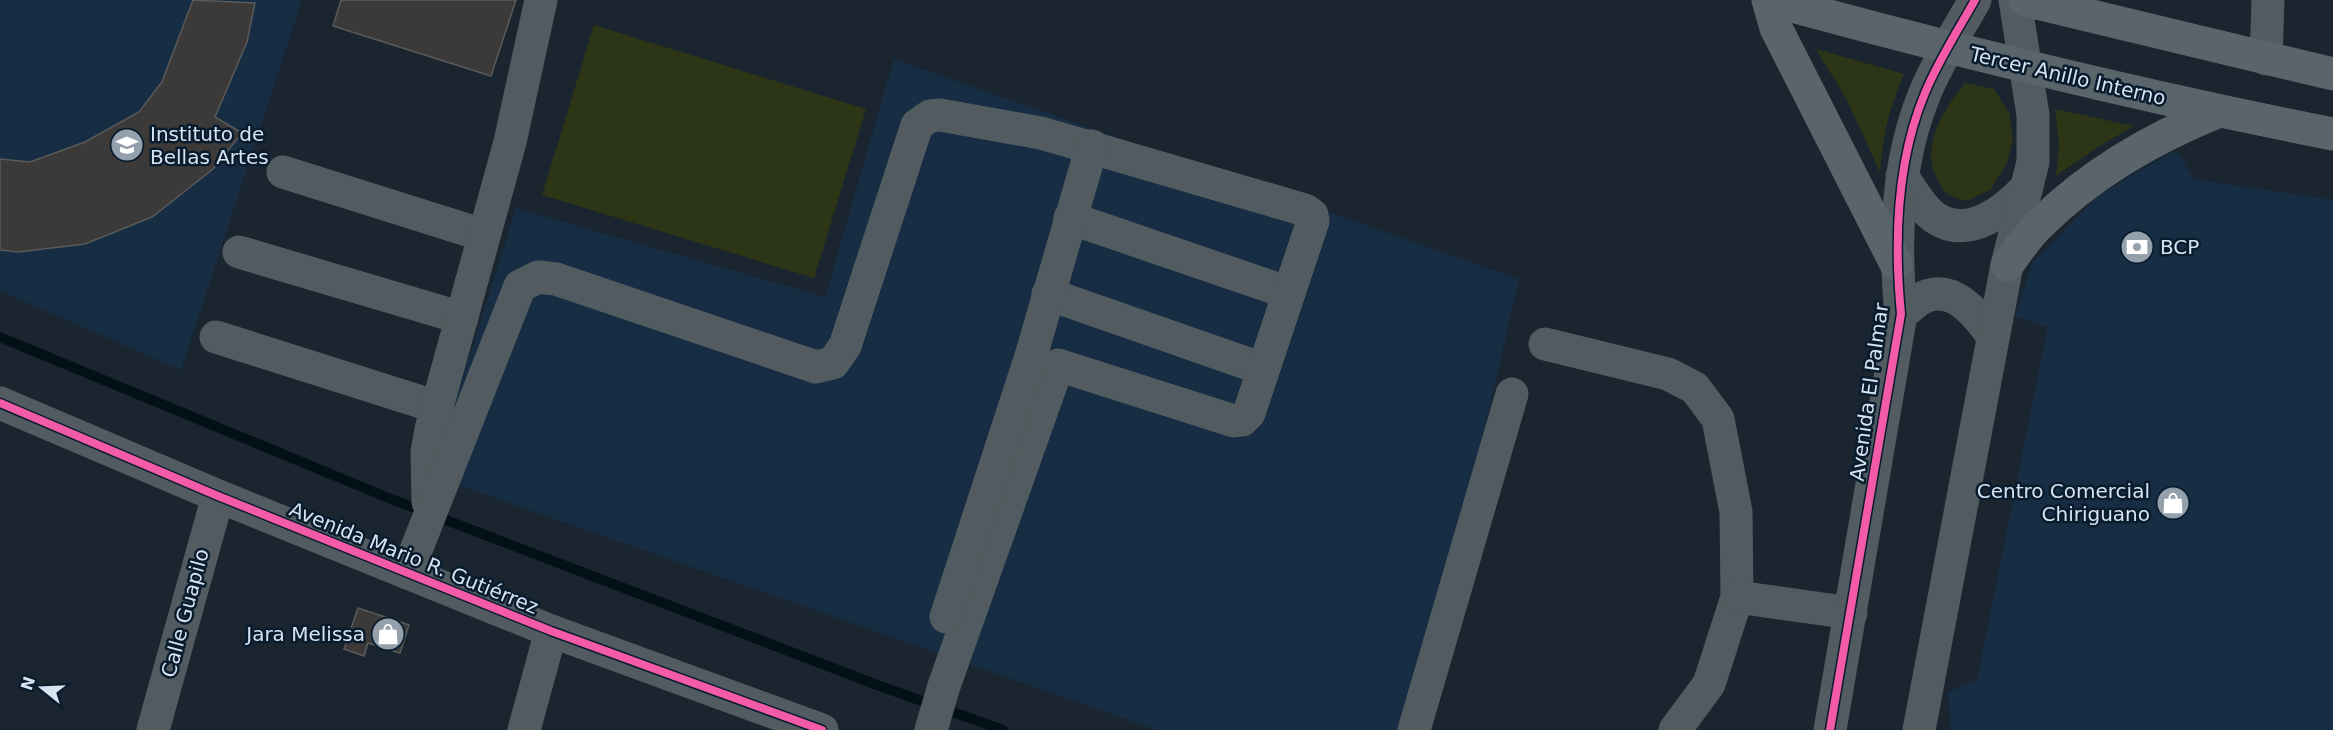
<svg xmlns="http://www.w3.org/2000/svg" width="2333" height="730" viewBox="0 0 2333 730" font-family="'DejaVu Sans',sans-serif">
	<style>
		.built { fill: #162d43 }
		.green { fill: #2c3516 }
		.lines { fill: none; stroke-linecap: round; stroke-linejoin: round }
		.stream { stroke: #031017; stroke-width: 10 }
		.building { fill: #3c3a38; stroke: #595a5a; stroke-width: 1.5 }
		.minor { stroke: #525b5f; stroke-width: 33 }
		.major { stroke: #5a656b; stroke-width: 33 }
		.cycleway-casing { stroke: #091c2e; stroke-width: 11 }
		.cycleway { stroke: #f35aa7; stroke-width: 8 }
		.labels { text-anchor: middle; stroke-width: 5; stroke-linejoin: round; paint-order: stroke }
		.street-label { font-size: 20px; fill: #d7e3f0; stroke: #091c2e }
		.poi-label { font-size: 20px; fill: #d7e3f0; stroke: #091c2e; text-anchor: start }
	</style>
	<rect width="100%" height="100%" fill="#1a2530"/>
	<g class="built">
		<path d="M0 0H302L181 370 0 291Z"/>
		<path d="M894 59 1519 279 1416 730H1157L432 476 516 208 825 297Z"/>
		<path d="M2177 151 2194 179 2333 200V730H1951L1948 692 1977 680 2048 327 2015 317 2032 263 2095 198 2161 158Z"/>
	</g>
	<g class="green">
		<path d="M594 25 866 109 814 278 542 195Z"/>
		<path d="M1816 49 1904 74C1890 106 1882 137 1880 172L1847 100Z"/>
		<path d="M1965 83 1994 89 2009 113 2013 138 2007 163 1990 190 1967 201C1962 199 1954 198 1949 195 1945 192 1940 185 1938 180 1919 147 1944 109 1965 83Z"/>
		<path d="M2055 109 2134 126 2103 144 2056 176 2059 145Z"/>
	</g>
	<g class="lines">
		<path class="stream" d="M0 337 391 499 880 686 1003 730"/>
	</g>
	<g class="building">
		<path d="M193 0 255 3 247 42 215 117 242 133 213 169 152 217 85 244 18 252 0 250V159L30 162 85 142 139 112 162 82Z"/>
		<path d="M341 0H516L491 76 333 26Z"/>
		<path d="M358 608 409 625 400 653 368 643 364 656 344 649Z"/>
	</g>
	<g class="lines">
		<g class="minor">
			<path d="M2266 59 2268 0"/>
			<path d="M283 172 483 235"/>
			<path d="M1902 176C1912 190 1922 210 1937 219 1970 239 2006 210 2027 187"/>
			<path d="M1070 218 1289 293"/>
			<path d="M239 252 462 318"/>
			<path d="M1048 294 1263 369"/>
			<path d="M1901 314C1908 309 1916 301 1924 297 1954 284 1978 315 1993 337"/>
			<path d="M216 337 437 407"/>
			<path d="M1545 344 1668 374 1695 388 1718 419 1736 512 1737 597 1709 684 1675 730"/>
			<path d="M0 403 218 496 551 631 822 730"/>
			<path d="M428 502 427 452 431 429 510 142 541 0"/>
			<path d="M407 573 520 286 538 277 556 279 816 367 833 363 845 346 917 125 930 116 940 115 1041 133 1305 210 1312 215 1313 221 1249 413 1242 420 1234 421 1058 365 944 686 931 730"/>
			<path d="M1737 597 1851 613"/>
			<path d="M946 617 1031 356 1092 146"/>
			<path d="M153 730 218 496"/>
			<path d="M524 730 551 631"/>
			<path d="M1414 730 1512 394"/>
			<path d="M1830 730 1901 314C1894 241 1896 162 1925 93 1938 61 1958 30 1975 0"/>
			<path d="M1919 730 2007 265 2033 162V115L2015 0"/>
		</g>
		<g class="major">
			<path d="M1768 0 1776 28 1896 264"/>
			<path d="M1770 0C1956 51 2144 97 2333 134"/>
			<path d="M2025 0 2333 74"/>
			<path d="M2007 265C2018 251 2028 234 2042 222 2091 174 2153 138 2217 112"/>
		</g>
		<g class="cycleway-casing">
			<g id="cycleway">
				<path d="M0 403 218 496 551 631 822 730"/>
				<path d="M1830 730 1901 314C1894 241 1896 162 1925 93 1938 61 1958 30 1975 0"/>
			</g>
		</g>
		<use href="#cycleway" class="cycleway"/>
	</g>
	<defs>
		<g id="school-disc" transform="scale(1.725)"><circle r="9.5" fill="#95a0ad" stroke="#091c2e"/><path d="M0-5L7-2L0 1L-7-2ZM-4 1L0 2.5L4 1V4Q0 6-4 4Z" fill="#fff"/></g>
		<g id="bank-disc" transform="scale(1.725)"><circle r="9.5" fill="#95a0ad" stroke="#091c2e"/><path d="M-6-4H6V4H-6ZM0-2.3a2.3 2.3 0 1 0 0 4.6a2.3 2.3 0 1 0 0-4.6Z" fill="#fff"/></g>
		<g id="shop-disc" transform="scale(1.725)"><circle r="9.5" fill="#95a0ad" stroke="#091c2e"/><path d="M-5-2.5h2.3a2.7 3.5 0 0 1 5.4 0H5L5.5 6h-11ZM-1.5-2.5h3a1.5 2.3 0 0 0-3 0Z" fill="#fff"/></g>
	</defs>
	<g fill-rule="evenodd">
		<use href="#school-disc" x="127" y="145"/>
		<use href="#bank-disc" x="2137" y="247"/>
		<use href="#shop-disc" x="2173" y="503"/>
		<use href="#shop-disc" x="388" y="634"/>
	</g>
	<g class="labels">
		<g class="street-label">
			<text transform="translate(2068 76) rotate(13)" y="7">Tercer Anillo Interno</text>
			<text transform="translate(1869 392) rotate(-82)" y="7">Avenida El Palmar</text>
			<text transform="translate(414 558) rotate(22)" y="7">Avenida Mario R. Gutiérrez</text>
			<text transform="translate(185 613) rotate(-75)" y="7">Calle Guapilo</text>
		</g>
		<g class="poi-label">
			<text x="150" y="141">Instituto de<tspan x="150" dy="23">Bellas Artes</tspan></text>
			<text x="2160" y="254">BCP</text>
			<text x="2150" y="498" text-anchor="end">Centro Comercial<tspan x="2150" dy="23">Chiriguano</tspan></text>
			<text x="365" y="641" text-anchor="end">Jara Melissa</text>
		</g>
	</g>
	<g transform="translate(42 688) rotate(288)" stroke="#091c2e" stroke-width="4.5" paint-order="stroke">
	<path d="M0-4.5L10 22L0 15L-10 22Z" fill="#d7e3f0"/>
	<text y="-9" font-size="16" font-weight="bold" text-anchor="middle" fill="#d7e3f0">N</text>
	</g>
</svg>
